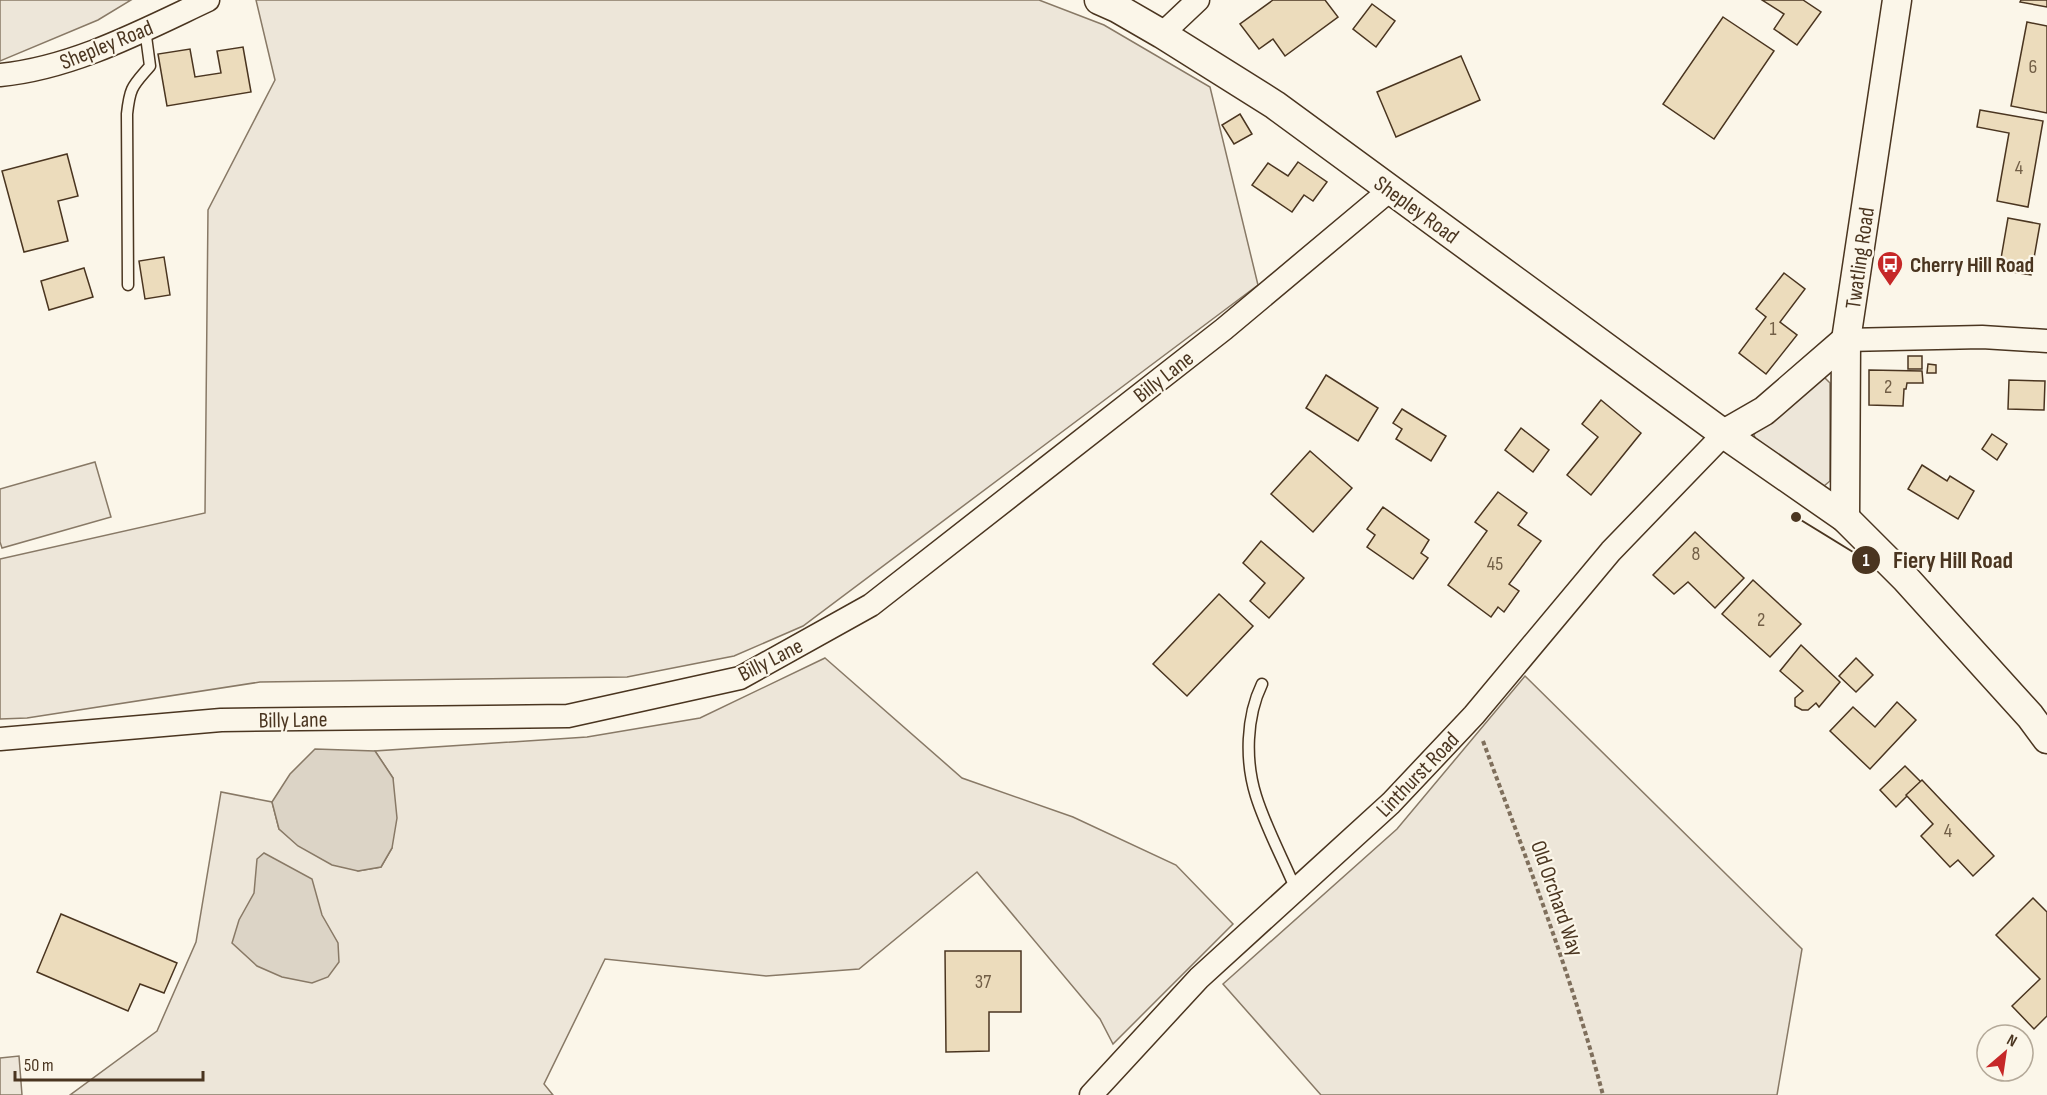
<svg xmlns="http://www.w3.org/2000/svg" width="2047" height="1095" viewBox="0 0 2047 1095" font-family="'Sofia Sans Condensed',sans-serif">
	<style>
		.green { fill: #ede6d9; stroke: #887966; stroke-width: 1.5 }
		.water { fill: #dcd4c6; stroke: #887966; stroke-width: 1.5 }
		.building { fill: #ecdcbc; stroke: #4a3520; stroke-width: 1.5 }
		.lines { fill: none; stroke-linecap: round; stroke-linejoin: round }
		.service-casing { stroke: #4a3520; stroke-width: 13 }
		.minor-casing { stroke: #4a3520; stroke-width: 25 }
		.tertiary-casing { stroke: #4a3520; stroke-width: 31 }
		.path { stroke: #7f6f5c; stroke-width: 4; stroke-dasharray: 4.5 3; stroke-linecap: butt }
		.service { stroke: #fbf6e9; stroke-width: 10 }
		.minor { stroke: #fbf6e9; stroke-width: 22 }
		.tertiary { stroke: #fbf6e9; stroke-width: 28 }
		.labels { text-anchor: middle; stroke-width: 4.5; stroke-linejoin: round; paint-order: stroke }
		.number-label { font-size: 20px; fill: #725f47 }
		.street-label { font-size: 22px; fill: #4a3520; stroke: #fbf6e9 }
		.poi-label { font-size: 22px; font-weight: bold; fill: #4a3520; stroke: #fbf6e9; text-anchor: start }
		.leader { fill: none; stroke: #4a3520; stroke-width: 2 }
		.callout-dot { fill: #4a3520; stroke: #fbf6e9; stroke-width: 2 }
		.mark-label { font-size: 18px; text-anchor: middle; font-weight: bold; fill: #fff }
		.callout-label { font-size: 24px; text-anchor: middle; font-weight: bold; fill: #4a3520; stroke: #fbf6e9; stroke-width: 4.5; stroke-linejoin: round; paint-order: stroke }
	</style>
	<rect width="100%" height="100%" fill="#fbf6e9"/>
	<g class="green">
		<path d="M0 0H131L98 20 0 61Z"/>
		<path d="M256 0H1039L1104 25 1210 87 1258 285 803 626 734 656 627 677 260 682 27 718 0 719V559L205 513 208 210 275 80Z"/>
		<path d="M1824 377 1830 383V481L1824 486 1816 485 1756 440 1754 435 1757 429Z"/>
		<path d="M95 462 111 517 2 548 0 542V489Z"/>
		<path d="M825 658 962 778 1073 817 1176 865 1233 924 1113 1044 1100 1019 977 872 859 969 766 976 605 959 544 1084 553 1095H70L157 1031 196 942 221 792 272 802 279 829 358 871 381 867 392 848 393 778 375 751 587 737 700 718Z"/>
		<path d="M1525 676 1802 949 1777 1095H1321L1223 984 1397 829Z"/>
		<path d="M19 1056 22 1095H0V1058Z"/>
	</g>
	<g class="water">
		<path d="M315 749 375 751 393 778 397 818 392 848 381 867 358 871 332 865 298 846 279 829 272 802 290 774Z"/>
		<path d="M264 853 312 879 322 915 338 943 339 962 328 977 312 983 282 977 257 966 232 943 239 920 254 893 257 859Z"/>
	</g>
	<g class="building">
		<path d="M1273 0H1325L1338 17 1285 56 1273 39 1259 49 1240 24Z"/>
		<path d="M1762 0H1803L1821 12 1797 45 1774 29 1784 14Z"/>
		<path d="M2021 0H2047V7L2020 2Z"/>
		<path d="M1372 4 1395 21 1376 47 1353 29Z"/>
		<path d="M1723 17 1774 51 1714 139 1663 104Z"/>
		<path d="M2027 22 2047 26V113L2011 106Z"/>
		<path d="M243 47 251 92 167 106 158 54 190 49 195 77 221 73 217 51Z"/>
		<path d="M1461 56 1480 100 1396 137 1377 92Z"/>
		<path d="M1980 110 2043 121 2028 207 1997 201 2009 133 1977 127Z"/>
		<path d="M1240 114 1252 134 1234 144 1222 125Z"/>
		<path d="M67 154 78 196 58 201 68 241 24 252 2 171Z"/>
		<path d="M1298 162 1327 182 1313 201 1304 195 1292 212 1252 185 1268 163 1288 176Z"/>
		<path d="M2008 218 2040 224 2031 275 1999 270Z"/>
		<path d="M164 257 170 295 145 299 139 261Z"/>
		<path d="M84 268 93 297 49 310 41 281Z"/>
		<path d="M1784 273 1805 289 1780 322 1797 335 1766 374 1739 353 1766 317 1756 309Z"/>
		<rect x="1908" y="356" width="14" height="13"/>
		<path d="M1928 364 1936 365V373H1927Z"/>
		<path d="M1869 370 1922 371 1923 383H1907L1906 389H1904L1903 406 1869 405Z"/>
		<path d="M1326 375 1378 408 1358 441 1306 408Z"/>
		<path d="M2009 380 2045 381 2044 410 2008 409Z"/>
		<path d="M1601 400 1641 433 1591 495 1567 475 1598 437 1582 424Z"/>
		<path d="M1402 409 1446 436 1431 461 1396 439 1402 429 1393 423Z"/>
		<path d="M1521 428 1549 450 1533 472 1505 450Z"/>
		<path d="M1992 434 2007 444 1997 460 1982 449Z"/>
		<path d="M1310 451 1352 488 1313 532 1271 494Z"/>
		<path d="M1922 465 1947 481 1950 476 1974 491 1958 519 1908 489Z"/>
		<path d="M1498 492 1527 513 1518 525 1541 541 1509 584 1519 591 1504 612 1498 607 1491 617 1448 585 1487 531 1475 522Z"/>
		<path d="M1383 507 1429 540 1421 553 1428 558 1413 579 1367 547 1375 535 1367 529Z"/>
		<path d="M1695 532 1744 578 1715 608 1688 582 1674 594 1653 575Z"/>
		<path d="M1261 541 1304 578 1269 618 1250 601 1265 583 1243 563Z"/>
		<path d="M1753 580 1801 624 1770 657 1722 614Z"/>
		<path d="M1219 594 1253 626 1187 696 1153 664Z"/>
		<path d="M1801 645 1840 682 1819 707 1816 703 1808 710H1802L1795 706V698L1803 691 1780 671Z"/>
		<path d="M1856 658 1873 675 1856 692 1839 676Z"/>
		<path d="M1897 702 1916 720 1870 769 1830 731 1853 707 1875 727Z"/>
		<path d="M1905 766 1921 782 1896 807 1880 790Z"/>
		<path d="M1922 780 1994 856 1973 876 1958 860 1950 867 1921 836 1933 824 1906 795Z"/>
		<path d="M2033 898 2047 912V1016L2034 1029 2012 1006 2040 979 1996 935Z"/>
		<path d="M61 914 177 963 164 993 140 984 128 1011 37 972Z"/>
		<path d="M945 951H1021V1012H989V1051L946 1052Z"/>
	</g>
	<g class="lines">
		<g class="service-casing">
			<g id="service">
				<path d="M128 285 127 114C130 86 133 86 150 66L145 29"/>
				<path d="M1262 684C1246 717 1245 761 1256 796 1266 828 1283 859 1296 890"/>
			</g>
		</g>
		<g class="minor-casing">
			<g id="minor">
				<path d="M1162 34 1198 0"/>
				<path d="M0 75C73 68 142 31 208 0"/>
				<path d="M1846 340 1982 337 2047 341"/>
				<path d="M0 739 221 720 568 716 740 678 871 605 1224 329 1390 190"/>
				<path d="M1091 1095 1199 978 1391 803 1474 715 1611 551 1724 434"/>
			</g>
		</g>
		<g class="tertiary-casing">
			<g id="tertiary">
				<path d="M1099 0 1117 8 1162 34 1275 105 1724 434 1845 518 1906 579 2030 716 2047 739"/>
				<path d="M1724 434 1764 411 1846 340"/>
				<path d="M1845 518 1846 340 1897 0"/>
			</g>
		</g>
		<path class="path" d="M1483 741C1526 858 1571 974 1603 1095"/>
		<use href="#service" class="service"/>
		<use href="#minor" class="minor"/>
		<use href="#tertiary" class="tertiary"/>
	</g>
	<defs>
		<g id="bus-pin" transform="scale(1.35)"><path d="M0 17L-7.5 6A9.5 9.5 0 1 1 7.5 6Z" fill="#c62828" stroke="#fbf6e9"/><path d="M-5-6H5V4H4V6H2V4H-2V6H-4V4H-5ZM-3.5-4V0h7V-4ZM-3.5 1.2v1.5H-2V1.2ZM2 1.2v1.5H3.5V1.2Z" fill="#fff"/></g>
	</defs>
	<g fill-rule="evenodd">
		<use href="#bus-pin" x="1890" y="264"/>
	</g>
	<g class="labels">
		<g class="number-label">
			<text x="2033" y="73">6</text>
			<text x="2019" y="174">4</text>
			<text x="1773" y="335">1</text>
			<text x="1888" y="393">2</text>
			<text x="1696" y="560">8</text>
			<text x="1495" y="570">45</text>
			<text x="1761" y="626">2</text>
			<text x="1948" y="837">4</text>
			<text x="983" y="988">37</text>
		</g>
		<g class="street-label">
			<text transform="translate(106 44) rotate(-22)" y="8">Shepley Road</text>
			<text transform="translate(1417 209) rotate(36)" y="8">Shepley Road</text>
			<text transform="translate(1859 258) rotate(-82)" y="8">Twatling Road</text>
			<text transform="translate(1163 376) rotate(-38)" y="8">Billy Lane</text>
			<text transform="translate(770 659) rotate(-27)" y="8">Billy Lane</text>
			<text transform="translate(293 719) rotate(-1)" y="8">Billy Lane</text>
			<text transform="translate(1417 774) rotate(-46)" y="8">Linthurst Road</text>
			<text transform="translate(1558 898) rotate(71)" y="8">Old Orchard Way</text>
		</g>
		<g class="poi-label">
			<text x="1910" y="272">Cherry Hill Road</text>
		</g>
	</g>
	<path class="leader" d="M1796 517L1866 560"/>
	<g class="callout-dot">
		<circle cx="1796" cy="517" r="6"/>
		<circle cx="1866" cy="560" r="15"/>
	</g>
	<g class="mark-label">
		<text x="1866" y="566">1</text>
	</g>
	<g class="callout-label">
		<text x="1953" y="568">Fiery Hill Road</text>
	</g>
	<g transform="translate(2005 1053) rotate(29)"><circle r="28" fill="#fbf6e9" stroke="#b4a999" stroke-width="1.5"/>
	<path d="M0-4.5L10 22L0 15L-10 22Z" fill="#c62828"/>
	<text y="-9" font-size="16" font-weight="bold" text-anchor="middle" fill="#4a3520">N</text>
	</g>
	<path d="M15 1071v9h188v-9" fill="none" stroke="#4a3520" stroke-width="3"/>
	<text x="24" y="1071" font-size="18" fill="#4a3520" stroke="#fbf6e9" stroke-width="4.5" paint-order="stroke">50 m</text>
</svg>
